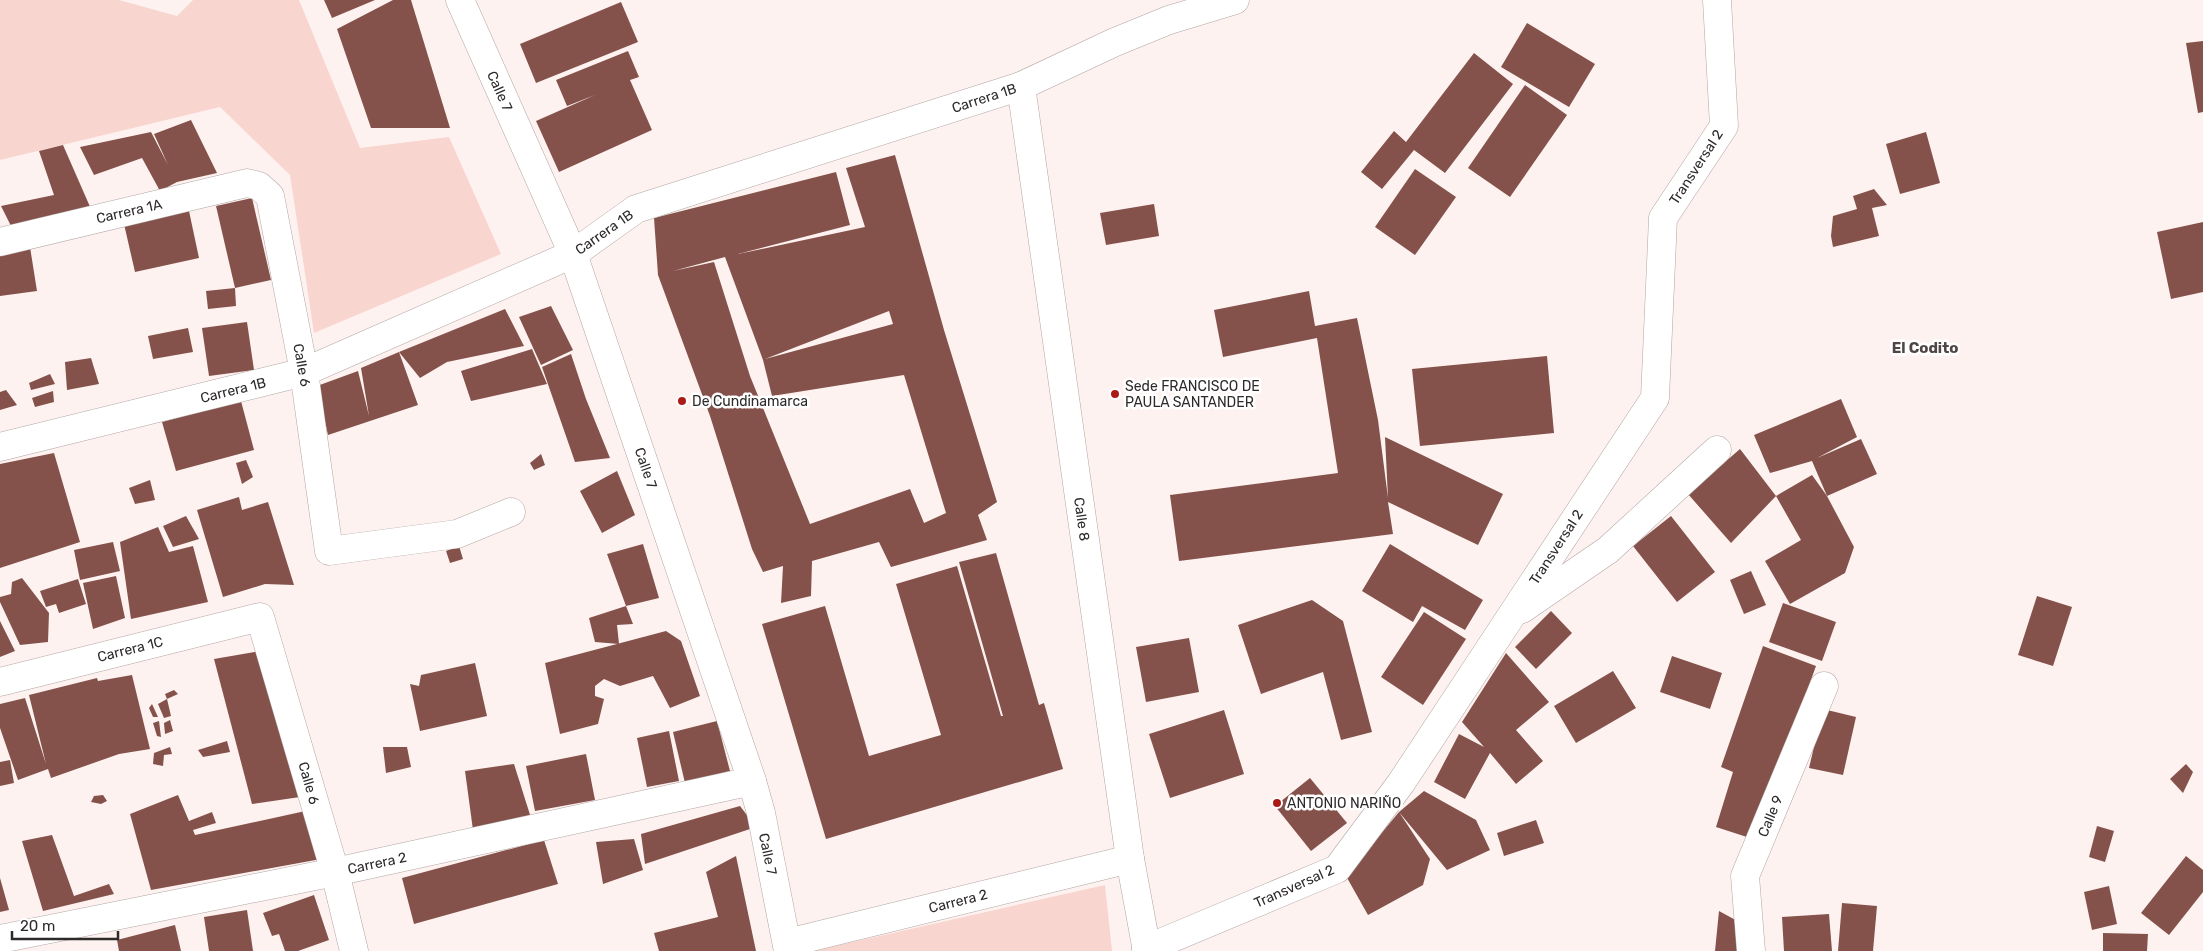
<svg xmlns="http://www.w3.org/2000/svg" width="2203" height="951" viewBox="0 0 2203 951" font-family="Rubik,sans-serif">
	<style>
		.park { fill: #f9d5cf }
		.building { fill: #84524b; fill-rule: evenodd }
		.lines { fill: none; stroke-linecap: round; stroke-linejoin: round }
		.minor-casing { stroke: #b0a6a4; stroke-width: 29 }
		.major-casing { stroke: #b0a6a4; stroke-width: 29 }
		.minor { stroke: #fff; stroke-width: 28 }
		.major { stroke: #fff; stroke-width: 28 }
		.poi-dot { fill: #ab1a16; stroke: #fff; stroke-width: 2 }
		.labels { text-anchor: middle; stroke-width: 5; stroke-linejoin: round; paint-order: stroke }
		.street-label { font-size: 14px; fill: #2e2a2a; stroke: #fff }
		.poi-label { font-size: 14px; fill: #2e2a2a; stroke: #fff; text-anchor: start }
		.neighbourhood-label { font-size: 15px; font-weight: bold; fill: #4f4645; stroke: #fff }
	</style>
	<rect width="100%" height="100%" fill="#fef2f0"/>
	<g class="park">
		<path d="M0 0H119L177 16 193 0H299L360 148 449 137 501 254 314 333 290 175 220 107 0 160Z"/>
		<path d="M1105 885 1112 951H813Z"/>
	</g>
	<g class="building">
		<path d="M324 0H375L332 18Z"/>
		<path d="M393 0H411L450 128H371L337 29Z"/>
		<path d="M621 2 638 42 536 83 520 44Z"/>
		<path d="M1527 23 1595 64 1569 107 1501 67Z"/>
		<path d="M2203 41V112L2198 113 2186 43Z"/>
		<path d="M628 51 639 77 630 80 652 130 559 172 536 121 595 95 567 106 556 80Z"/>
		<path d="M1474 53 1513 84 1445 173 1414 150 1382 189 1361 172 1394 131 1406 142Z"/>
		<path d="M1525 85 1567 115 1510 197 1468 168Z"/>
		<path d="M191 120 217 173 177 182 160 191 142 158 94 175 80 147 151 132 168 165 154 134Z"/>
		<path d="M1926 132 1940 183 1900 194 1886 144Z"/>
		<path d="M63 145 91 209 12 228 1 206 54 195 39 151Z"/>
		<path d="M895 155 944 330 997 502 978 515 987 540 891 567 879 542 812 561 811 596 781 603 783 566 763 572 752 549 710 416 658 275 654 218 836 172 850 225 738 254 865 227 846 168ZM725 257 763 360 772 396 904 375 946 513 924 523 910 489 810 524 750 376 714 262 673 271ZM889 311 893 324 765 359Z"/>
		<path d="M1415 169 1456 197 1415 255 1375 227Z"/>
		<path d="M1874 189 1887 205 1872 208 1879 236 1833 247 1831 236 1833 216 1857 209 1853 196Z"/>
		<path d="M252 198 271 280 235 288 216 206Z"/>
		<path d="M1154 204 1159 236 1106 245 1100 213Z"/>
		<path d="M189 211 199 258 135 272 124 224Z"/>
		<path d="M2203 222V292L2171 299 2157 232Z"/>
		<path d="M30 247 37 291 0 296V252Z"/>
		<path d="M235 288 236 306 208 309 206 291Z"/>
		<path d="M1309 291 1315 326 1357 318 1378 420 1388 498 1385 437 1503 494 1478 545 1388 502 1393 534 1179 561 1170 495 1338 473 1317 338 1223 357 1214 310Z"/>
		<path d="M551 306 573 350 541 365 519 317Z"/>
		<path d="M505 309 524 346 447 362 420 378 399 352Z"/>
		<path d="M247 322 254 370 209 376 202 328Z"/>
		<path d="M188 328 193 352 153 359 148 336Z"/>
		<path d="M532 349 547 384 471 401 461 371Z"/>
		<path d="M399 352 418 405 328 435 317 386 358 371 369 416 361 368Z"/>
		<path d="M571 354 586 399 610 458 575 462 542 367Z"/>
		<path d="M1547 356 1554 433 1420 446 1412 369Z"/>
		<path d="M91 358 99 384 67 390 65 362Z"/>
		<path d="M50 374 55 384 31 390 29 383Z"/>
		<path d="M6 390 17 405 0 410V392Z"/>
		<path d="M53 391 54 402 35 407 32 398Z"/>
		<path d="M1841 399 1857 437 1817 458 1861 439 1877 474 1827 496 1812 461 1770 473 1754 435Z"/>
		<path d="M241 401 254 450 176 471 162 422Z"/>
		<path d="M1740 449 1776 496 1731 543 1688 494Z"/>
		<path d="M54 453 80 542 0 568V464Z"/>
		<path d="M541 454 545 465 534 470 530 463Z"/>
		<path d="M246 460 253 477 242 484 236 463Z"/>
		<path d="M617 471 635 515 602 533 580 491Z"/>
		<path d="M1812 475 1827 496 1854 547 1845 573 1790 604 1765 561 1801 540 1776 496Z"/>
		<path d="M150 480 155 500 135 504 129 488Z"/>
		<path d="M239 497 242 510 268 502 294 585 265 584 223 597 197 510Z"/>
		<path d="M186 516 199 539 173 547 163 526Z"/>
		<path d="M1671 516 1715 572 1677 602 1633 546Z"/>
		<path d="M158 527 169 552 193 546 208 602 131 619 120 542Z"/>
		<path d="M113 542 120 571 80 580 74 550Z"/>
		<path d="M643 544 659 598 626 606 607 554Z"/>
		<path d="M1390 544 1483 600 1465 630 1422 606 1413 622 1362 591Z"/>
		<path d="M459 546 463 559 450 563 446 551Z"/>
		<path d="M996 553 1039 705 1044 703 1063 769 826 839 762 624 825 606 869 756 941 735 896 584 957 566 1001 716H1003L959 562Z"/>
		<path d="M1751 571 1766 605 1744 614 1730 580Z"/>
		<path d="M116 576 125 618 93 629 83 583Z"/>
		<path d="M22 578 49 613 48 642 20 645 0 602V597L11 594 12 582Z"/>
		<path d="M78 579 86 604 59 613 56 604 46 607 40 591Z"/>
		<path d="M2037 596 2072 607 2053 666 2018 655Z"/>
		<path d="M1312 600 1343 621 1372 732 1341 740 1323 672 1261 694 1238 625Z"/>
		<path d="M1783 603 1836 622 1822 661 1769 642Z"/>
		<path d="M626 606 633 624 617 625 619 644 595 642 589 618Z"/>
		<path d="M1551 611 1572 633 1536 669 1515 647Z"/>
		<path d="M1424 612 1466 639 1423 705 1381 677Z"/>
		<path d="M0 621 15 651 0 657Z"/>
		<path d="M666 631 681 641 700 696 670 708 653 676 620 686 604 679 595 686V696L604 699 598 724 560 734 545 663Z"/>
		<path d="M1189 638 1199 692 1146 702 1136 647Z"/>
		<path d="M1763 646 1816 666 1773 785 1750 838 1716 827 1733 772 1721 767Z"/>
		<path d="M261 651 300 797 252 804 214 659Z"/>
		<path d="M1506 653 1549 702 1516 730 1543 761 1516 784 1490 753 1465 799 1434 782 1459 734 1484 747 1462 722Z"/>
		<path d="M1672 656 1722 673 1710 709 1660 692Z"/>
		<path d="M475 663 487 716 420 731 410 684 419 686 421 675Z"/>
		<path d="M1613 671 1636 708 1576 743 1554 706Z"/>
		<path d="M132 675 150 749 119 754 51 778 48 769 18 780 0 728V704L25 698 46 764 29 695 97 678 98 681Z"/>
		<path d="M174 690 178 694 167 699 165 694Z"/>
		<path d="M167 699 171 716 164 718 158 704Z"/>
		<path d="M152 704 158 717H153L149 708Z"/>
		<path d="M1823 709 1856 717 1843 775 1809 768Z"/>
		<path d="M1224 710 1244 774 1170 798 1149 734Z"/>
		<path d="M170 720 173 731 165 734 164 723Z"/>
		<path d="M159 721 161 737 157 736 153 723Z"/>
		<path d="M717 721 730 771 685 783 673 732Z"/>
		<path d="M669 731 679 781 647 787 637 738Z"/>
		<path d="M227 741 230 752 203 757 198 750Z"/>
		<path d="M170 747 172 754 164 755 163 766 153 764 154 753Z"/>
		<path d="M383 747H407L411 767 386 773Z"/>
		<path d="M586 754 595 800 535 811 526 766Z"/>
		<path d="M10 760 14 783 0 786V762Z"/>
		<path d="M514 764 531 818 473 830 465 771Z"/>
		<path d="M2186 764 2193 772 2183 793 2170 779Z"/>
		<path d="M1310 778 1347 823 1311 851 1275 806Z"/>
		<path d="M1424 791 1476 820 1490 850 1447 870 1399 812 1430 859 1423 885 1368 915 1346 876 1399 812Z"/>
		<path d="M103 795 107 801 101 804 91 802 94 796Z"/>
		<path d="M178 795 189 821 212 812 216 823 193 830 195 835 310 810 321 859 151 890 130 814Z"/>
		<path d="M740 806 756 827 645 864 641 834Z"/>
		<path d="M1536 820 1544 843 1504 856 1497 833Z"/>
		<path d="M2097 826 2114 831 2105 862 2089 857Z"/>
		<path d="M52 835 74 896 109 884 114 894 43 911 22 841Z"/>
		<path d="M634 839 643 870 603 884 596 842Z"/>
		<path d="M544 840 558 884 414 924 402 878Z"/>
		<path d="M736 856 756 951H659L654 933 718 917 706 872Z"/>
		<path d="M2186 856 2203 870V892L2169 935 2141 913Z"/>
		<path d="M0 878 9 910 0 912Z"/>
		<path d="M2109 886 2117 924 2092 930 2084 892Z"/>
		<path d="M314 895 329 940 298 951H285L279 934 272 936 263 913Z"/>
		<path d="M1842 903 1877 906 1873 951H1838Z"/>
		<path d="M247 910 253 951H209L204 917Z"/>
		<path d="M1719 911 1741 923 1738 951H1715Z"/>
		<path d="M1829 914 1832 951H1784L1782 917Z"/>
		<path d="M175 925 181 951H119L117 940Z"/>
		<path d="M2103 933 2148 934 2147 951H2103Z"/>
	</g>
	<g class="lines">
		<g class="minor-casing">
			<g id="minor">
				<path d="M460 0 573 254 752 781 761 813 788 951"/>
				<path d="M0 242 247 183 259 186 270 196 304 372 329 551 457 534 511 512"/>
				<path d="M0 447 304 372 573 254 636 209 1021 86"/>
				<path d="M1522 609 1608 550 1717 450"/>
				<path d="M0 682 260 617 335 872 354 951"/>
				<path d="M0 939 335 872 752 781"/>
				<path d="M787 943 1130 859"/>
				<path d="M1146 949 1337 869 1401 783 1655 398 1663 218 1724 126 1717 0"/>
				<path d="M1751 951 1745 876 1824 686"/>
			</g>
		</g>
		<g class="major-casing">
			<path id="major" d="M1147 951 1130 859 1021 86 1115 42 1169 20 1235 0"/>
		</g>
		<use href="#minor" class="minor"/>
		<use href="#major" class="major"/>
	</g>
	<g class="poi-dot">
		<circle cx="1115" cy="394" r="5"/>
		<circle cx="682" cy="401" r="5"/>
		<circle cx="1277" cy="803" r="5"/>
	</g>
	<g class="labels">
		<g class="street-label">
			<text transform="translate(500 91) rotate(66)" y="5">Calle 7</text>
			<text transform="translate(984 98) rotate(-18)" y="5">Carrera 1B</text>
			<text transform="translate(1696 167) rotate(-57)" y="5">Transversal 2</text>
			<text transform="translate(129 211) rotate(-13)" y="5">Carrera 1A</text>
			<text transform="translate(604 232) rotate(-35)" y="5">Carrera 1B</text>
			<text transform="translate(302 365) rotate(80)" y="5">Calle 6</text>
			<text transform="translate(233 390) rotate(-14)" y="5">Carrera 1B</text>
			<text transform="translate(646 468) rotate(71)" y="5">Calle 7</text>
			<text transform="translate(1082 519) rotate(82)" y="5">Calle 8</text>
			<text transform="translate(1556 547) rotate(-57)" y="5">Transversal 2</text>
			<text transform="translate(130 649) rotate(-14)" y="5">Carrera 1C</text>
			<text transform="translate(309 783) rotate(74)" y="5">Calle 6</text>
			<text transform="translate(1770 816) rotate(-68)" y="5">Calle 9</text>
			<text transform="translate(768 854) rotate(78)" y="5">Calle 7</text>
			<text transform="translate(377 863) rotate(-12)" y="5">Carrera 2</text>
			<text transform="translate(1294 886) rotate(-24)" y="5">Transversal 2</text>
			<text transform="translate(958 901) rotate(-14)" y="5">Carrera 2</text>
		</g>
		<g class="poi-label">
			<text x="1125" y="391">Sede FRANCISCO DE<tspan x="1125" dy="16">PAULA SANTANDER</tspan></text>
			<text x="692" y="406">De Cundinamarca</text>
			<text x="1287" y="808">ANTONIO NARIÑO</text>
		</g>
		<g class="neighbourhood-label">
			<text x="1925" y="353">El Codito</text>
		</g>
	</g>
	<path d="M12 931v8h106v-8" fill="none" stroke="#2e2a2a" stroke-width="2.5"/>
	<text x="20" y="931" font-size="15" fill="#2e2a2a" stroke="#ffffff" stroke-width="4" paint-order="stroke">20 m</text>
</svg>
